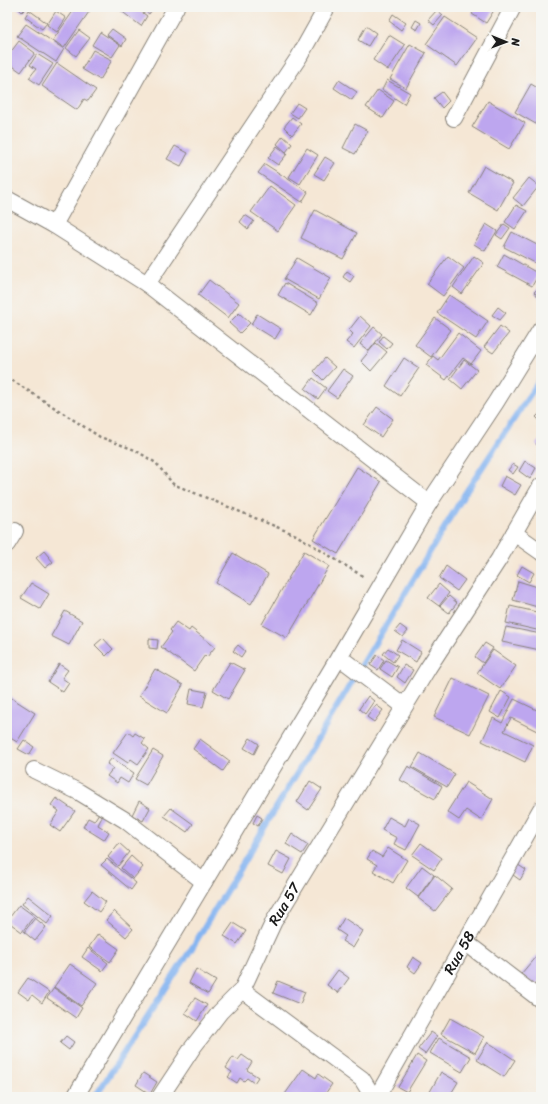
<svg xmlns="http://www.w3.org/2000/svg" width="548" height="1104" viewBox="0 0 548 1104" font-family="Sriracha,sans-serif">
	<style>
		.lines { fill: none; stroke-linecap: round; stroke-linejoin: round }
		.stream { stroke: #86b5f1; stroke-width: 6 }
		.building { fill: #bda6ef }
		.street-casing { stroke: #888278; stroke-width: 18 }
		.path { stroke: #888278; stroke-width: 2.5; stroke-dasharray: 3 3; stroke-linecap: butt }
		.street { stroke: #fff; stroke-width: 16 }
		.labels { text-anchor: middle; stroke-width: 3; stroke-linejoin: round; paint-order: stroke }
		.street-label { font-size: 15px; fill: #1c1c1c; stroke: #f6f6f2 }
	</style>
	<rect width="100%" height="100%" fill="#f6f6f2"/>
	<filter id="ink" filterUnits="userSpaceOnUse"><feTurbulence type="fractalNoise" baseFrequency=".025" numOctaves="2"/><feDisplacementMap in="SourceGraphic" scale="8" xChannelSelector="R" yChannelSelector="G"/><feConvolveMatrix kernelMatrix="1 2 1 2 8 2 1 2 1" color-interpolation-filters="sRGB"/></filter>
	<filter id="wash" filterUnits="userSpaceOnUse"><feTurbulence type="fractalNoise" baseFrequency=".012" numOctaves="4" result="noise"/><feDisplacementMap in="SourceGraphic" scale="16" xChannelSelector="R" yChannelSelector="G"/><feGaussianBlur stdDeviation="0.9" result="paint"/><feColorMatrix in="noise" values="0 0 0 0 0 0 0 0 0 0 0 0 0 0 0 0 0 1.4 0 .05"/><feComposite in="paint" operator="in"/></filter>
	<g filter="url(#wash)">
		<rect width="100%" height="100%" fill="#f5e7d5"/>
		<g class="lines">
			<path class="stream" d="M95 1097 192 948 464 495 541 378"/>
		</g>
		<g id="blocks">
			<g class="building">
				<path d="M17 7H27L22 12Z"/>
				<path d="M76 7H88L91 9 64 48 53 40Z"/>
				<path d="M116 7H135L147 16 141 26Z"/>
				<path d="M140 7H154L149 14Z"/>
				<path d="M476 7H496L486 23 472 14Z"/>
				<path d="M29 10 47 23 42 29 25 17Z"/>
				<path d="M437 10 443 15 434 25 428 20Z"/>
				<path d="M56 11 66 18 57 32 47 25Z"/>
				<path d="M393 14 406 23 401 30 389 21Z"/>
				<path d="M445 17 477 38 457 66 426 44Z"/>
				<path d="M416 20 421 23 417 30 412 27Z"/>
				<path d="M26 24 64 49 56 62 17 36Z"/>
				<path d="M366 26 376 33 368 46 358 40Z"/>
				<path d="M112 29 126 39 122 46 107 35Z"/>
				<path d="M79 30 90 38 76 56 66 48Z"/>
				<path d="M100 32 120 45 112 57 92 45Z"/>
				<path d="M389 35 405 45 388 70 373 60Z"/>
				<path d="M19 41 35 53 21 72 7 62V57Z"/>
				<path d="M410 44 426 53 406 88 390 79Z"/>
				<path d="M93 50 112 60 100 80 82 69Z"/>
				<path d="M37 54 53 64 39 85 29 78 36 69 30 65Z"/>
				<path d="M57 63 96 90 88 101 84 99 77 110 42 86Z"/>
				<path d="M339 80 357 92 352 100 334 88Z"/>
				<path d="M387 80 410 93 404 104 382 90Z"/>
				<path d="M531 84 541 90V127L515 112Z"/>
				<path d="M378 90 394 101 383 118 366 107Z"/>
				<path d="M442 92 449 101 442 108 434 98Z"/>
				<path d="M488 101 525 123 509 149 472 127Z"/>
				<path d="M297 103 305 108 298 118 290 113Z"/>
				<path d="M292 117 301 124 292 135 284 127Z"/>
				<path d="M355 124 368 131 355 154 343 148Z"/>
				<path d="M283 136 292 144 286 152 277 144Z"/>
				<path d="M175 146 188 153 181 166 167 159Z"/>
				<path d="M277 146 287 154 278 165 268 158Z"/>
				<path d="M307 148 318 155 300 184 289 177Z"/>
				<path d="M325 157 335 163 324 180 314 174Z"/>
				<path d="M265 164 308 192 302 202 258 173Z"/>
				<path d="M484 166 513 183 498 210 469 193Z"/>
				<path d="M529 178 539 186 523 206 513 198Z"/>
				<path d="M270 186 296 205 278 231 251 212Z"/>
				<path d="M516 205 527 211 515 229 505 222Z"/>
				<path d="M315 210 357 233 343 259 301 238Z"/>
				<path d="M245 215 254 221 248 229 240 222Z"/>
				<path d="M486 224 497 231 485 251 474 244Z"/>
				<path d="M504 224 510 228 502 239 496 235Z"/>
				<path d="M512 232 541 247V266L504 247Z"/>
				<path d="M504 254 539 274 532 286 497 267Z"/>
				<path d="M448 256 464 268 443 296 427 284Z"/>
				<path d="M474 256 484 263 462 294 453 287Z"/>
				<path d="M297 258 331 278 319 299 284 279Z"/>
				<path d="M347 271 354 276 350 282 343 277Z"/>
				<path d="M209 280 239 303 228 318 198 295Z"/>
				<path d="M285 283 318 303 311 315 278 295Z"/>
				<path d="M541 286V300L534 292Z"/>
				<path d="M449 295 488 321 476 339 437 313Z"/>
				<path d="M498 307 506 313 500 320 492 315Z"/>
				<path d="M239 313 250 323 240 333 229 323Z"/>
				<path d="M257 314 281 329 275 339 251 324Z"/>
				<path d="M360 316 371 326 354 348 346 342 353 334 349 330Z"/>
				<path d="M435 318 451 330 431 357 415 345Z"/>
				<path d="M500 326 509 333 493 353 484 347Z"/>
				<path d="M374 327 382 334 369 351 360 344Z"/>
				<path d="M458 333 481 351 471 364 463 358 446 380 426 365 433 356 438 360Z"/>
				<path d="M383 336 392 343 387 349 379 342Z"/>
				<path d="M376 343 387 352 371 371 361 361Z"/>
				<path d="M325 358 335 367 323 380 314 371Z"/>
				<path d="M404 358 419 368 400 396 386 386Z"/>
				<path d="M464 360 477 370 462 389 450 379Z"/>
				<path d="M343 369 353 376 337 398 327 391Z"/>
				<path d="M313 378 326 388 318 399 305 389Z"/>
				<path d="M377 407 393 419 381 437 364 425Z"/>
				<path d="M541 412V422L536 417Z"/>
				<path d="M541 439V449L536 444Z"/>
				<path d="M525 461 536 468 530 479 519 471Z"/>
				<path d="M513 464 518 467 513 474 508 470Z"/>
				<path d="M357 467 381 482 338 554 313 539Z"/>
				<path d="M505 476 521 485 515 495 500 486Z"/>
				<path d="M44 551 53 562 45 568 36 558Z"/>
				<path d="M304 551 329 566 287 638 262 624Z"/>
				<path d="M233 553 268 574 251 604 216 583Z"/>
				<path d="M446 566 465 580 457 591 439 578Z"/>
				<path d="M522 566 534 573 529 582 517 575Z"/>
				<path d="M518 581 541 588V608L513 600Z"/>
				<path d="M31 583 49 594 40 609 21 598Z"/>
				<path d="M439 584 449 593 439 606 428 598Z"/>
				<path d="M449 596 457 603 449 613 440 606Z"/>
				<path d="M510 606 541 613V631L506 623Z"/>
				<path d="M65 611 82 621 69 645 51 636Z"/>
				<path d="M176 622 189 631 191 628 215 647 207 657 205 655 194 671 161 647 172 632 170 630Z"/>
				<path d="M400 625 408 631 403 637 395 631Z"/>
				<path d="M506 627 541 634 540 650 502 642Z"/>
				<path d="M103 638 113 649 106 656 95 645Z"/>
				<path d="M149 639 158 640 157 649 149 648Z"/>
				<path d="M402 640 421 652 416 662 396 650Z"/>
				<path d="M485 643 493 648 483 663 475 657Z"/>
				<path d="M238 645 245 651 241 657 233 651Z"/>
				<path d="M388 648 398 655 393 662 383 654Z"/>
				<path d="M493 650 516 666 500 689 477 673Z"/>
				<path d="M377 655 384 660 378 670 370 665Z"/>
				<path d="M386 660 398 667 392 677 380 669Z"/>
				<path d="M230 662 245 670 228 699 213 690Z"/>
				<path d="M59 664 68 670 62 678 69 683 63 692 48 682Z"/>
				<path d="M404 665 413 670 405 683 397 677Z"/>
				<path d="M155 669 183 685 167 713 139 696Z"/>
				<path d="M453 678 489 696 470 734 434 717Z"/>
				<path d="M191 689 207 692 203 707 188 704Z"/>
				<path d="M501 691 511 697 500 718 490 712Z"/>
				<path d="M368 696 374 701 365 714 359 709Z"/>
				<path d="M10 697 35 713 17 742 7 736V702Z"/>
				<path d="M514 699 541 712V733L511 718 504 731 533 745 525 762 482 741 493 718 502 723Z"/>
				<path d="M376 705 383 710 374 722 367 717Z"/>
				<path d="M128 732 133 736 135 733 145 739 142 743 149 749 138 764 131 759 128 763 113 753Z"/>
				<path d="M250 738 259 744 254 754 244 748Z"/>
				<path d="M200 739 230 761 223 771 193 749Z"/>
				<path d="M24 740 34 747 29 755 18 749Z"/>
				<path d="M153 750 163 756 146 785 135 779Z"/>
				<path d="M420 753 455 774 447 787 412 767Z"/>
				<path d="M112 758 134 773 128 783 120 778 117 783 107 776 113 768 107 764Z"/>
				<path d="M408 766 442 786 435 799 400 780Z"/>
				<path d="M310 781 322 789 308 810 297 802Z"/>
				<path d="M466 782 493 799 481 820 466 810 459 820 447 812Z"/>
				<path d="M56 798 75 811 60 832 50 825 59 811 51 805Z"/>
				<path d="M139 801 150 808 143 821 132 815Z"/>
				<path d="M171 808 193 824 187 832 164 816Z"/>
				<path d="M99 813 103 815 98 825 109 832 104 840 83 827 88 818 94 821Z"/>
				<path d="M257 815 262 818 258 826 253 823Z"/>
				<path d="M389 817 405 826 409 818 420 824 406 850 394 844 397 838 382 830Z"/>
				<path d="M292 834 308 845 302 854 286 844Z"/>
				<path d="M119 843 129 852 118 866 108 857Z"/>
				<path d="M421 843 442 858 434 870 412 855Z"/>
				<path d="M388 848 407 860 393 883 373 871 377 865 367 859 372 851 382 857Z"/>
				<path d="M276 851 291 859 283 874 268 866Z"/>
				<path d="M131 856 143 867 133 879 121 868Z"/>
				<path d="M107 859 136 883 131 890 101 865Z"/>
				<path d="M512 861 526 870 520 880 506 870Z"/>
				<path d="M422 866 434 875 418 897 406 888Z"/>
				<path d="M435 875 452 889 435 911 418 898Z"/>
				<path d="M92 891 106 902 99 912 84 901Z"/>
				<path d="M28 896 53 916 47 924 22 904Z"/>
				<path d="M19 905 34 916 22 932 7 921Z"/>
				<path d="M114 911 133 929 126 937 106 920Z"/>
				<path d="M35 918 46 927 35 941 24 932Z"/>
				<path d="M344 918 363 931 353 948 342 941 346 936 337 930Z"/>
				<path d="M233 923 246 931 237 944 224 936Z"/>
				<path d="M98 934 119 949 110 962 89 947Z"/>
				<path d="M88 948 108 963 102 971 82 957Z"/>
				<path d="M537 955 541 958V978L535 986 521 974Z"/>
				<path d="M413 957 422 963 415 973 407 967Z"/>
				<path d="M70 964 97 983 81 1006 54 987Z"/>
				<path d="M196 969 216 981 208 994 189 983Z"/>
				<path d="M338 970 349 978 338 993 327 985Z"/>
				<path d="M28 978 49 992 42 1003 32 995 29 1000 18 992Z"/>
				<path d="M278 981 305 992 300 1004 273 993Z"/>
				<path d="M54 988 82 1008 76 1018 47 998Z"/>
				<path d="M195 998 207 1005 197 1021 185 1013Z"/>
				<path d="M450 1018 484 1037 475 1053 441 1034Z"/>
				<path d="M431 1032 437 1036 425 1054 418 1049Z"/>
				<path d="M66 1036 74 1042 69 1050 60 1043Z"/>
				<path d="M439 1038 471 1057 462 1072 430 1053Z"/>
				<path d="M488 1042 515 1060 504 1077 477 1060Z"/>
				<path d="M242 1055 252 1062 247 1070 258 1077 254 1083 247 1078 244 1081 240 1078 237 1083 228 1077 232 1072 226 1068 233 1057 238 1060Z"/>
				<path d="M417 1055 426 1061 407 1092 398 1087Z"/>
				<path d="M303 1069 316 1078 318 1074 332 1084 323 1097H283Z"/>
				<path d="M441 1072 458 1082 449 1097H427Z"/>
				<path d="M143 1073 157 1082 150 1094 136 1085Z"/>
			</g>
		</g>
	</g>
	<g filter="url(#ink)">
		<use href="#blocks" fill-opacity="0" stroke="#888278" stroke-width="1"/>
		<g class="lines">
			<g class="street-casing">
				<g id="street">
					<path d="M454 118 513 7"/>
					<path d="M7 199 54 225 147 284 429 503"/>
					<path d="M54 225 176 7"/>
					<path d="M147 284 299 57 327 7"/>
					<path d="M514 533 541 552"/>
					<path d="M7 544 15 531"/>
					<path d="M339 657 404 706"/>
					<path d="M34 770 79 792 125 820 204 882"/>
					<path d="M465 942 541 1000"/>
					<path d="M242 990 362 1079 373 1097"/>
					<path d="M75 1097 339 657 429 503 496 402 541 329"/>
					<path id="s1" d="M160 1097 193 1047 220 1012 242 990 274 921 428 668 499 559 541 486"/>
					<path id="s2" d="M377 1097 541 809"/>
				</g>
			</g>
			<path class="path" d="M7 377 100 437 135 450 156 463 173 484 296 535 364 577"/>
			<use href="#street" class="street"/>
		</g>
	</g>
	<g class="labels">
		<g class="street-label">
			<text dy="5" stroke="none"><textPath href="#s1" startOffset="231">Rua 57</textPath></text>
			<text dy="5" stroke="none"><textPath href="#s2" startOffset="166">Rua 58</textPath></text>
		</g>
	</g>
	<rect width="548" height="1104" fill="none" stroke="#f6f6f2" stroke-width="24"/>
	<g transform="translate(506 42) rotate(91)" stroke="#f6f6f2" stroke-width="3" paint-order="stroke">
	<path d="M0-3L7 15L0 10L-7 15Z" fill="#1c1c1c"/>
	<text y="-6" font-size="11" font-weight="bold" text-anchor="middle" fill="#1c1c1c">N</text>
	</g>
</svg>
